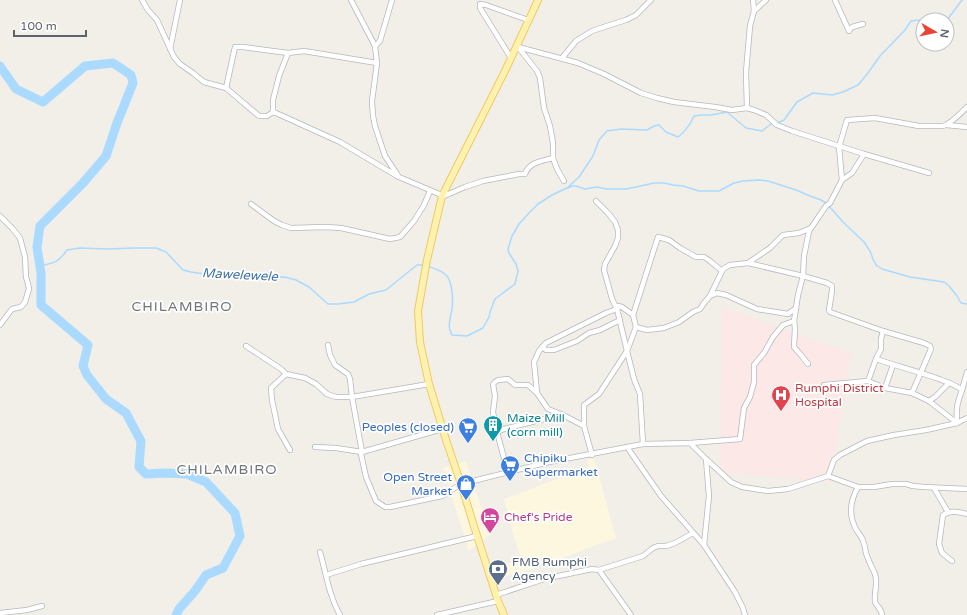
<svg xmlns="http://www.w3.org/2000/svg" width="967" height="615" viewBox="0 0 967 615" font-family="'Varela Round',sans-serif">
	<style>
		.commercial { fill: #fef7e0 }
		.medical { fill: #fce8e6 }
		.lines { fill: none; stroke-linecap: round; stroke-linejoin: round }
		.stream { stroke: #aadaff; stroke-width: 1.5 }
		.river { stroke: #aadaff; stroke-width: 9 }
		.minor-casing { stroke: #b5b8bc; stroke-width: 6 }
		.major-casing { stroke: #f2c960; stroke-width: 8 }
		.minor { stroke: #fff; stroke-width: 4.5 }
		.major { stroke: #fff2af; stroke-width: 6 }
		.labels { text-anchor: middle; stroke-width: 3.5; stroke-linejoin: round; paint-order: stroke }
		.health-label { font-size: 12px; fill: #be3a42; stroke: #fff; text-anchor: start }
		.culture-label { font-size: 12px; fill: #0d838f; stroke: #fff; text-anchor: start }
		.shop-label { font-size: 12px; fill: #366cbe; stroke: #fff; text-anchor: end }
		.hotel-label { font-size: 12px; fill: #b23c85; stroke: #fff; text-anchor: start }
		.service-label { font-size: 12px; fill: #4e5e75; stroke: #fff; text-anchor: start }
		.water-label { font-size: 13px; font-style: italic; fill: #4174aa; stroke: #fff }
		.quarter-label { font-size: 14px; letter-spacing: 1px; fill: #70757a; stroke: #fff }
	</style>
	<rect width="100%" height="100%" fill="#f1efe8"/>
	<g class="commercial">
		<path d="M594 458 616 538 530 570 506 576 503 565 521 558 512 531 504 499 589 467 587 460Z"/>
		<path d="M466 461 490 534 469 551 443 468Z"/>
	</g>
	<path class="medical" d="M722 307 851 353 830 482 720 472Z"/>
	<g class="lines">
		<g class="stream">
			<path d="M929 20 938 17 947 20 962 0"/>
			<path d="M777 123 784 120 797 102 813 93 832 95 843 92 858 85 868 73 880 56 905 30 911 21 919 20 923 21"/>
			<path d="M568 188 572 186H576L585 189 597 187 607 189H626L636 187 654 183H664L673 185 683 186 699 191H719L734 183 743 181 759 180 768 181 796 190 810 196 821 200 826 203"/>
			<path d="M829 206 843 222 864 242 870 251 873 259 876 265 882 269 910 277 944 282 949 286 957 296 961 303 967 304"/>
			<path d="M39 266C54 263 58 263 67 250L80 248 108 249 134 248H156L166 252 183 270 191 272 218 276 252 278 285 277 296 280 309 287 328 304H338L354 302 369 294 386 290 417 265H424"/>
			<path d="M427 266C433 268 440 270 445 274 453 280 453 301 452 310 450 319 447 327 452 335L467 336 483 328 489 317 490 312 495 299 515 284 518 271 516 264 509 253 508 249 512 236 519 224 529 213 538 204 552 195 567 188 579 177 593 156 599 140 607 131 621 129 647 130 654 126 659 125 666 132 678 137C686 131 690 125 694 116L701 115H711L727 112 746 128 762 131 771 124H774"/>
		</g>
		<path class="river" d="M0 66 16 89 43 102 85 66 113 63 131 75 133 83 117 123 106 156 83 183 40 226 37 247 41 273V305L88 345 83 366 87 375 106 399 126 413 141 441 139 467 146 474 165 473 187 474 206 482 235 513 240 536 223 568 206 575 195 591 179 609 176 615"/>
		<g class="minor-casing">
			<g id="minor">
				<path d="M142 0 148 10 157 20 174 57 180 64 193 73 204 82 226 88 259 116H267L273 112 276 113 340 142 397 176"/>
				<path d="M351 0 375 46 377 63 372 101 373 116 375 126 385 156 399 177 444 196 465 187 483 181 519 174H525C529 162 542 161 553 158"/>
				<path d="M835 0 849 31 852 27 863 24"/>
				<path d="M754 11 766 0"/>
				<path d="M375 46 380 41 392 0"/>
				<path d="M517 46 518 47 578 63 604 74 641 93 657 98 674 102 715 107 732 110 747 108 754 110 766 115 777 125 792 131 864 154 929 173"/>
				<path d="M518 47 537 71 540 78 544 108 550 126 553 143V158L557 169 564 181"/>
				<path d="M170 49 180 0"/>
				<path d="M511 58 480 8V4L486 5 528 20"/>
				<path d="M562 58 576 41 592 31 607 26 626 20 636 15 651 0"/>
				<path d="M226 88 235 47H243L288 53 304 51 377 63"/>
				<path d="M747 108 746 72 750 26 754 11 753 0"/>
				<path d="M273 112V100L279 76 288 53"/>
				<path d="M946 125 967 127"/>
				<path d="M842 180 839 147 847 120 875 118 919 126H943C952 123 961 113 967 107"/>
				<path d="M596 201 608 213 615 222 618 230V238L615 246 605 264 604 270 612 299 617 309 627 351 634 379 640 394 643 444"/>
				<path d="M251 204 274 221 282 225 291 228 325 227 341 228 390 239 400 237 414 221 424 205 430 191"/>
				<path d="M0 216 12 228 20 238 25 257 26 277 28 284 29 289 25 302 21 307 12 309 0 325"/>
				<path d="M748 263 803 276 827 283 832 286V291L829 310 830 312 883 331 924 343 930 346 931 349 912 393"/>
				<path d="M710 296 717 293 726 295 757 309 788 314 796 308"/>
				<path d="M636 327 633 315 658 237 669 240 680 248 696 257H704L710 261 722 271"/>
				<path d="M328 345 330 355 335 365 348 374 350 379 352 397 362 452 361 454 366 477 376 501 385 507H390L442 496 461 484 549 462 643 444 690 443 706 459 731 482 742 487 768 491 788 489 828 476 834 460 840 455 867 441 894 435 926 430 957 423 967 418"/>
				<path d="M246 346 281 369 286 374 305 378 316 384 327 394 336 397H352L429 384"/>
				<path d="M542 347 546 350H554L577 341 589 333 600 330 620 320"/>
				<path d="M876 359 881 349V339L883 331"/>
				<path d="M808 364 801 355 794 347 795 328 794 321 798 295 803 276 804 256 809 231 826 206 830 203 842 180 852 173 864 154"/>
				<path d="M286 374 271 388 272 400 278 429 290 450"/>
				<path d="M868 381 885 388 912 393 929 401 957 423"/>
				<path d="M824 385 868 381 876 359C897 366 919 372 939 379 947 382 956 385 962 390 957 404 956 408 957 423"/>
				<path d="M885 388 893 365"/>
				<path d="M962 390 967 372"/>
				<path d="M929 401 935 397 949 383"/>
				<path d="M563 415 548 409 537 393 534 362 539 351 546 343 606 313 617 309 618 306 622 307 633 315"/>
				<path d="M497 432 493 412 495 396 493 384 495 382 498 380 508 379 515 385H528L537 393"/>
				<path d="M690 443 740 439 744 408 750 397 754 382V365L764 353 773 337 783 325 794 321"/>
				<path d="M315 447 336 448 362 452 442 429"/>
				<path d="M627 447 661 496 704 545"/>
				<path d="M592 455 584 426V405L599 394 627 351 636 327 647 330 664 328 679 322 693 312 700 309 704 303 710 296 723 269 730 265 748 263 770 248 783 235 799 233 811 228"/>
				<path d="M706 459 709 496 704 545 735 592 743 608 745 615"/>
				<path d="M508 473 497 432 504 429 552 417 563 415 584 426"/>
				<path d="M828 476 858 487H874L892 484H906L913 486 924 487 967 489"/>
				<path d="M858 487C850 501 848 516 857 531 859 534 862 537 863 541 865 545 865 549 866 553 868 560 872 567 875 574 878 583 874 592 875 602 877 607 882 609 882 615"/>
				<path d="M934 488 948 512"/>
				<path d="M320 552C326 573 329 596 340 615"/>
				<path d="M952 561 942 553 939 544 943 515C951 510 958 512 967 514"/>
				<path d="M599 570 643 556 653 548 658 546H666L675 543 693 533"/>
				<path d="M326 575 361 564 477 536"/>
				<path d="M496 595 544 579 592 569 599 570 631 615"/>
				<path d="M0 613 27 610 42 606"/>
				<path d="M437 615 498 601"/>
			</g>
		</g>
		<g class="major-casing">
			<path id="major" d="M504 615 498 601 473 523 461 484 447 443 429 384 420 342 418 311 427 260 442 196 505 71 538 0"/>
		</g>
		<use href="#minor" class="minor"/>
		<use href="#major" class="major"/>
	</g>
	<defs>
		<g id="hospital-pin" transform="scale(1)"><path d="M0 17L-7.5 6A9.5 9.5 0 1 1 7.5 6Z" fill="#e0444e" stroke="#fff"/><path d="M-5-5h3v3.5h4V-5h3V5h-3V1.5h-4V5h-3Z" fill="#fff"/></g>
		<g id="building-pin" transform="scale(1)"><path d="M0 17L-7.5 6A9.5 9.5 0 1 1 7.5 6Z" fill="#0f9aa8" stroke="#fff"/><path d="M-4-6H4V6H1V3H-1V6H-4ZM-2.5-4.3h1.7v1.8h-1.7ZM.8-4.3h1.7v1.8H.8ZM-2.5-1h1.7V.8h-1.7ZM.8-1h1.7V.8H.8Z" fill="#fff"/></g>
		<g id="supermarket-pin" transform="scale(1)"><path d="M0 17L-7.5 6A9.5 9.5 0 1 1 7.5 6Z" fill="#3f7fe0" stroke="#fff"/><path d="M-6-5.5h2.5l.6 2H6L4.5 2H-2.5L-4.4-4H-6ZM-1.5 3.2a1.3 1.3 0 1 0 .1 0ZM3 3.2a1.3 1.3 0 1 0 .1 0Z" fill="#fff"/></g>
		<g id="shop-pin" transform="scale(1)"><path d="M0 17L-7.5 6A9.5 9.5 0 1 1 7.5 6Z" fill="#3f7fe0" stroke="#fff"/><path d="M-5-2.5h2.3a2.7 3.5 0 0 1 5.4 0H5L5.5 6h-11ZM-1.5-2.5h3a1.5 2.3 0 0 0-3 0Z" fill="#fff"/></g>
		<g id="hotel-pin" transform="scale(1)"><path d="M0 17L-7.5 6A9.5 9.5 0 1 1 7.5 6Z" fill="#d1479c" stroke="#fff"/><path d="M-6-4.5h1.5V1H6V5H4.5V3h-9V5H-6ZM-4 0a1.8 1.8 0 1 1 3.6 0ZM.5 0V-2.5h3Q6-2.5 6 0Z" fill="#fff"/></g>
		<g id="bank-pin" transform="scale(1)"><path d="M0 17L-7.5 6A9.5 9.5 0 1 1 7.5 6Z" fill="#5c6f8a" stroke="#fff"/><path d="M-6-4H6V4H-6ZM0-2.3a2.3 2.3 0 1 0 0 4.6a2.3 2.3 0 1 0 0-4.6Z" fill="#fff"/></g>
	</defs>
	<g fill-rule="evenodd">
		<use href="#hospital-pin" x="781" y="395"/>
		<use href="#building-pin" x="493" y="425"/>
		<use href="#supermarket-pin" x="468" y="427"/>
		<use href="#supermarket-pin" x="510" y="465"/>
		<use href="#shop-pin" x="466" y="484"/>
		<use href="#hotel-pin" x="490" y="517"/>
		<use href="#bank-pin" x="498" y="569"/>
	</g>
	<g class="labels">
		<g class="health-label">
			<text x="795" y="392">Rumphi District<tspan x="795" dy="14">Hospital</tspan></text>
		</g>
		<g class="culture-label">
			<text x="507" y="422">Maize Mill<tspan x="507" dy="14">(corn mill)</tspan></text>
		</g>
		<g class="shop-label">
			<text x="454" y="431">Peoples (closed)</text>
			<text x="524" y="462" text-anchor="start">Chipiku<tspan x="524" dy="14">Supermarket</tspan></text>
			<text x="452" y="481">Open Street<tspan x="452" dy="14">Market</tspan></text>
		</g>
		<g class="hotel-label">
			<text x="504" y="521">Chef's Pride</text>
		</g>
		<g class="service-label">
			<text x="512" y="566">FMB Rumphi<tspan x="512" dy="14">Agency</tspan></text>
		</g>
		<g class="water-label">
			<text transform="translate(240 274) rotate(3)" y="5">Mawelewele</text>
		</g>
		<g class="quarter-label">
			<text x="182" y="311">CHILAMBIRO</text>
			<text x="227" y="474">CHILAMBIRO</text>
		</g>
	</g>
	<g transform="translate(935 32) rotate(99)"><circle r="19" fill="#ffffff" stroke="#bfc1c3"/>
	<path d="M0-3L7 15L0 10L-7 15Z" fill="#ea4335"/>
	<text y="-6" font-size="11" font-weight="bold" text-anchor="middle" fill="#5f6368">N</text>
	</g>
	<path d="M14 30v6h72v-6" fill="none" stroke="#5f6368" stroke-width="2"/>
	<text x="20" y="30" font-size="12" fill="#5f6368" stroke="#ffffff" stroke-width="3" paint-order="stroke">100 m</text>
</svg>
